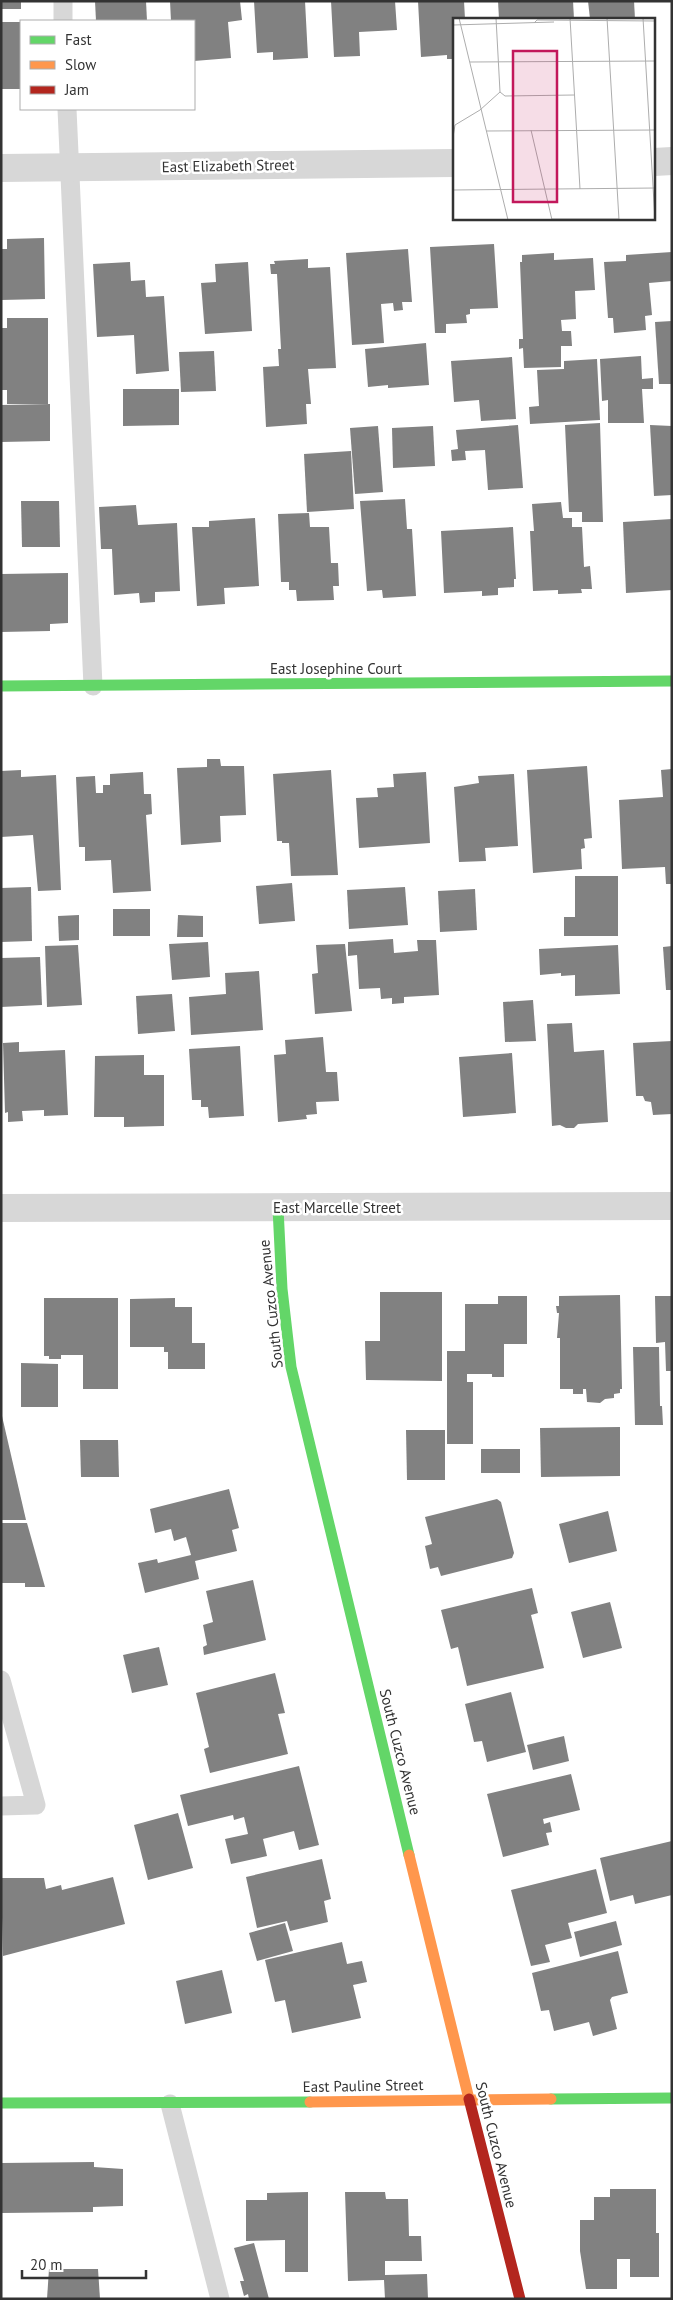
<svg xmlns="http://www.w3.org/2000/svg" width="673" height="2300" viewBox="0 0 673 2300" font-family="'PT Sans',sans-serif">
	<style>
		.building { fill: #818181 }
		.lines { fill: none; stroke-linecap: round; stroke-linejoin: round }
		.lane { stroke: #d7d7d7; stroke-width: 19 }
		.street { stroke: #d7d7d7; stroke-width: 28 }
		.fast { stroke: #63d668; stroke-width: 11 }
		.slow { stroke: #ff974d; stroke-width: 11 }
		.jam { stroke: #b3261e; stroke-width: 11 }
		.labels { text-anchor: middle; stroke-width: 5; stroke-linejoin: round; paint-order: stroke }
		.street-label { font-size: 15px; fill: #333; stroke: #fff }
		.inset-road { fill: none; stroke: #adadad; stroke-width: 1 }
		.view { fill: #c2185b; fill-opacity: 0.15; stroke: #c2185b; stroke-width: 2.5 }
		.inset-edge { fill: none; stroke: #333; stroke-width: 2.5 }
	</style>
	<rect width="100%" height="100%" fill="#fff"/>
	<g class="building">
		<rect x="1" y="1" width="20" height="8"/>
		<path d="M95 1H146L147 21H96Z"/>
		<path d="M170 1H240L242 20 228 22 231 58 194 61V21H171Z"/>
		<path d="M254 1H305L308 58 273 60V52L257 53Z"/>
		<path d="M331 1H395L397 30 359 32 360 56 334 57Z"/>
		<path d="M418 1H464L465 19H454V59H447V55L421 57Z"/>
		<path d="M498 1H573L574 19H499Z"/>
		<path d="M588 1H634L635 19H590Z"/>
		<rect x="1" y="22" width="20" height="67"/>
		<path d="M44 238 45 299 1 300V249H7V239Z"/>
		<path d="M494 244 498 308 470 309V314L466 315 467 323 446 324V333H435L430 247Z"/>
		<path d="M408 249 412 302H402L403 310 394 311 393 303 381 304 384 343 352 345 346 253Z"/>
		<path d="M672 252V281L649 283 652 315 645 316 646 330 614 333 613 318H608L604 262 626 261V255Z"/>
		<path d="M554 253V260L593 258 595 290 575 291 576 319 561 320 562 331H571L572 346H561V367L524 368 523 348 519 349V339H523L520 262H522V255Z"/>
		<path d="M308 259V268L330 267 336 368 308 369 311 404H306L307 424 266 427 263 367 279 366 278 349H281L277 274H271L270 264H275L274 261Z"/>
		<path d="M130 262 131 281 145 280 146 297 164 296 169 371 136 374 134 335 97 337 93 264Z"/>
		<path d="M248 262 252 331 205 334 201 283 216 282 215 264Z"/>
		<path d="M7 318H48V404H7V390H1V328H7Z"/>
		<path d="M672 321V384H659L655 322Z"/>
		<path d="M426 343 429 385 388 388V385L368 387 365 349Z"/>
		<path d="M214 351 216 391 181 392 179 352Z"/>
		<path d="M641 356 642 379 653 378V389H642L644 423H608V400L602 401 600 359Z"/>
		<path d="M512 357 516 419 481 421 479 400 454 402 451 361Z"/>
		<path d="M597 359 600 420 530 424 529 407 539 406 537 370 564 369V361Z"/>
		<path d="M123 389H179V425L123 426Z"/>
		<path d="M50 404V441L1 442V405Z"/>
		<path d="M600 423 603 522H582V512H569L565 425Z"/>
		<path d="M518 425 523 488 488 490 485 450 465 451 466 460 452 461 451 450 458 449 456 430Z"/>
		<path d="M650 425 672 426V495L654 496Z"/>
		<path d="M378 426 383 492 355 494 350 428Z"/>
		<path d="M433 426 435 466 393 468 392 428Z"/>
		<path d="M351 451 354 509 307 512 304 454Z"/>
		<path d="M405 499 407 529H412L416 596 383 598 382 590 367 591 360 501Z"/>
		<path d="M21 501H59L60 547H22Z"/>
		<path d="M561 502 563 518H572V527H582L584 567 590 566 592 589H581L582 593 558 594V590L533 591 530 531H534L532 504Z"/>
		<path d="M136 505 138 525 177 523 180 591 155 592V602L140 603 139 593 114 595 112 549H101L99 507Z"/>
		<path d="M309 513 310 527H329L331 563H338L339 586H333L334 600 297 601 296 590H289V582H281L278 514Z"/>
		<path d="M255 518 259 586 224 588 225 604 197 606 192 527H209V521Z"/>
		<path d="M672 519V590L626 593 623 522Z"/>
		<path d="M513 527 516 579H514V587L498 588V595L482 596V591L444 593 441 531Z"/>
		<path d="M68 573V623L50 624V631L1 632V574Z"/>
		<path d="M207 759H220L221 766H244L246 815 220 816 221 842 181 845 177 768 207 767Z"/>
		<path d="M587 766 592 838 584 839 585 848 581 849 582 869 533 873 527 770Z"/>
		<path d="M672 769V884H666L665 867 622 869 619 800 663 797 661 770Z"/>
		<path d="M21 770V777L56 775 61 890 38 891 33 835 1 837V771Z"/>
		<path d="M331 770 338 875 291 876 289 843H282V841H277L273 774Z"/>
		<path d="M143 772 144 794H151L152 814 146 815 151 891 113 893 111 860 85 861V847H79L76 777 95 776 96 793H103V785H110V774Z"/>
		<path d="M426 772 430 843 359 848 356 798 378 797 377 788 394 787 393 774Z"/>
		<path d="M514 774 518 846 485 848 486 861 459 862 454 787 479 783 478 776Z"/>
		<path d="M575 876H618V936H564V917H575Z"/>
		<path d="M292 883 295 921 259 924 256 886Z"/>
		<path d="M31 887 32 941 1 942V888Z"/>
		<path d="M405 887 408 925 349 929 347 890Z"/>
		<path d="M475 889 477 930 440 932 438 891Z"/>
		<rect x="113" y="909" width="37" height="27"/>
		<path d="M79 915V940L59 941 58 916Z"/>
		<path d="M178 915 203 916V937H177Z"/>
		<path d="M393 939 394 953 418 951 417 940H436L439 995 404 997V1003L392 1004V998L381 999 380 988 359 989 357 955 348 956V942Z"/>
		<path d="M208 942 210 977 172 980 169 944Z"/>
		<path d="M345 944 352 1011 315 1014 312 974 318 973 316 945Z"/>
		<path d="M78 945 82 1005 47 1007 45 946Z"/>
		<path d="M618 945 620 994 575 996V975L561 976V973L540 975 539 949Z"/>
		<path d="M672 946V990H666L663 947Z"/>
		<path d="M40 957 42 1005 1 1007V958Z"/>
		<path d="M259 971 263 1030 191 1035 189 997 226 994 225 973Z"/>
		<path d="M172 994 175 1031 138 1034 136 996Z"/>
		<path d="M533 1000 536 1041 505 1042 503 1002Z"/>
		<path d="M572 1023 574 1052 604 1050 608 1122 578 1124 574 1128H566L560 1125 552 1126 547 1024Z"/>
		<path d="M323 1037 326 1072H337L339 1101 316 1102 317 1114 306 1115 307 1119 278 1122 274 1055 286 1054 285 1040Z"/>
		<path d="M672 1041V1114L653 1115 651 1102 645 1101 643 1096H636L633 1043Z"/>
		<path d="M19 1042V1052L65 1050 68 1115 44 1116V1110L22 1111 23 1121 8 1122V1112L5 1113 3 1043Z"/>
		<path d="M240 1046 244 1116 209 1118 208 1107H201V1100H192L189 1049Z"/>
		<path d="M512 1053 516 1113 463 1117 459 1057Z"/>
		<path d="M144 1055V1075H164V1126L124 1127V1117H94L95 1056Z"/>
		<path d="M380 1292H442V1381L366 1380 365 1341H380Z"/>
		<path d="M620 1295 622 1389H620V1393L614 1394V1398L605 1399 600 1403 587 1402 586 1389H583V1394H573V1389H560V1338H557L559 1313H557L556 1306H559V1296Z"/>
		<path d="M498 1296H527V1344H504V1377H492V1374H467V1382H473V1444H447V1351H465V1304H498Z"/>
		<path d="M655 1296H672V1371H666L665 1342 656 1343Z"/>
		<path d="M44 1298H118V1389H83V1355H61V1359H49V1356H44Z"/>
		<path d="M175 1298V1307H192V1343H205V1369H168V1352H164V1347H130V1299Z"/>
		<path d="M633 1347H659L660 1406H662L663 1425H635Z"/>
		<path d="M21 1363 58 1364V1407H21Z"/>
		<path d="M2 1416 26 1520H1Z"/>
		<path d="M620 1427V1476L541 1477 540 1428Z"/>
		<path d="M406 1430H445V1480H407Z"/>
		<path d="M80 1440H118L119 1477H81Z"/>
		<rect x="481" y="1449" width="39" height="24"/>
		<path d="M229 1489 239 1528 232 1530 237 1551 195 1561 199 1579 145 1593 138 1563 157 1559 158 1563 191 1555 186 1537 174 1541 171 1529 155 1533 150 1509Z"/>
		<path d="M497 1499 501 1502 514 1553 512 1558 441 1576 438 1567 430 1569 425 1546 432 1544 425 1517Z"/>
		<path d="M608 1511 617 1551 569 1563 559 1524Z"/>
		<path d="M1 1523H27L45 1587H25V1583H1Z"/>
		<path d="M253 1580 266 1640 204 1655 203 1647 207 1645 203 1625 213 1622 206 1591Z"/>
		<path d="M532 1588 538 1613 531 1615 544 1668 467 1686 458 1647 451 1649 441 1610Z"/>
		<path d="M610 1602 622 1648 583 1658 571 1612Z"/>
		<path d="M159 1647 168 1685 132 1693 123 1655Z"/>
		<path d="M275 1673 285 1713 278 1714 288 1754 210 1773 204 1749 209 1747 196 1693Z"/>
		<path d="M511 1692 526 1752 487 1762 482 1741 474 1742 465 1704Z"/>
		<path d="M564 1736 569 1761 533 1770 527 1745Z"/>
		<path d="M299 1766 319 1845 299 1850 294 1831 263 1839 267 1856 231 1864 225 1839 248 1834 244 1817 234 1820 233 1815 188 1826 180 1795Z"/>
		<path d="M571 1774 580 1810 543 1819 544 1824 550 1822 552 1832 546 1833 549 1845 503 1857 487 1794Z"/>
		<path d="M178 1813 193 1868 148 1880 134 1825Z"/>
		<path d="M672 1841V1895L635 1904 633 1895 610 1901 600 1858Z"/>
		<path d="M322 1859 331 1899 324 1901 328 1922 290 1931 287 1921 257 1928 246 1877Z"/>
		<path d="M596 1869 607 1913 568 1923 572 1938 545 1945 550 1962 531 1966 511 1890Z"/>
		<path d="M113 1877 125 1924 3 1956 1 1878H44L46 1889 61 1885 62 1890Z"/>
		<path d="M616 1921 622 1945 580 1957 574 1932Z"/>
		<path d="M285 1923 293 1951 257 1961 249 1933Z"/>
		<path d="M342 1942 347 1964 362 1961 367 1982 353 1985 361 2018 292 2033 285 2000 275 2002 265 1960Z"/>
		<path d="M618 1951 628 1993 612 1997 610 2000 617 2029 593 2036 589 2022 554 2031 549 2010 541 2011 532 1973Z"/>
		<path d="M222 1970 232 2013 185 2024 176 1981Z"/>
		<path d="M94 2162V2167L123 2169V2206L93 2207V2212L1 2213V2163Z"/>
		<path d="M610 2189H656V2233H659V2277H630V2259H617V2289H586L580 2251V2220H594V2197H610Z"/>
		<path d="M308 2192V2272H285V2240L246 2241V2200H267V2193Z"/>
		<path d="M345 2192H385L386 2199H408L409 2236H421L422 2261H385V2275L427 2274 428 2299H385L384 2280 348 2281Z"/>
		<path d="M254 2243 269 2299H249L248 2294 244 2296 240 2281H244L234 2248Z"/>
		<path d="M49 2269H98L100 2299H47Z"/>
	</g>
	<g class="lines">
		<g class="lane">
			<path d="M63 1V21"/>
			<path d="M67 109 93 686"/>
			<path d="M1 1680 36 1805 1 1806"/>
			<path d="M170 2104 220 2299"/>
		</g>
		<g class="street">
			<path d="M654 162 672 161"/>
			<path d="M1 168 454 163"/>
			<path d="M1 1208 672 1206"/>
		</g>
		<g class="fast">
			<path d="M1 686 672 681"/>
			<path d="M278 1208 282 1289 291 1367 409 1855"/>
			<path d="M551 2099 672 2098"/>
			<path d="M1 2103 310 2102"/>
		</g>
		<g class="slow">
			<path d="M409 1855 469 2099"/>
			<path d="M310 2102 551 2099"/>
		</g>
		<path class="jam" d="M469 2099 520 2299"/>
	</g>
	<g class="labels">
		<g class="street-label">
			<text transform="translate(228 166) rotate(-1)" y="5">East Elizabeth Street</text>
			<text x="336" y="674">East Josephine Court</text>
			<text x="337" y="1213">East Marcelle Street</text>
			<text transform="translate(271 1304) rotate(-96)" y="5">South Cuzco Avenue</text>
			<text transform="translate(400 1752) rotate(76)" y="5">South Cuzco Avenue</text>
			<text transform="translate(363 2086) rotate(-1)" y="5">East Pauline Street</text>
			<text transform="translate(496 2145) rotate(76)" y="5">South Cuzco Avenue</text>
		</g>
	</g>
	<g transform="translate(453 18)">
		<rect width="202" height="202" fill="#fff"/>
		<path class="inset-road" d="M6 0 55 202M117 0 127 171M154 0 166 202M190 0 202 202M81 5 84 2 203 3M0 7 101 4M17 44 203 43M47 74 52 78 121 77M78 112 99 202M33 113 203 112M0 119 2 107 27 92 47 74 43 0M0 172 203 170M99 201H166"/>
		<path class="view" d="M60 33H104V184H60Z"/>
		<rect width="202" height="202" class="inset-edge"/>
	</g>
	<rect width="673" height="2300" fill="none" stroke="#333333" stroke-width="5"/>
	<rect x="20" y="20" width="175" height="90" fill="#ffffff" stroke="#adadad"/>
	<rect x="30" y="36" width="25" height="8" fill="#63d668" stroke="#adadad"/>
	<text x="65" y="45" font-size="15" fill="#333333">Fast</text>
	<rect x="30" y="61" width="25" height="8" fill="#ff974d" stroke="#adadad"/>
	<text x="65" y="70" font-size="15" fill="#333333">Slow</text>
	<rect x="30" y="86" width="25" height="8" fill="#b3261e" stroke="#adadad"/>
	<text x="65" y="95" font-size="15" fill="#333333">Jam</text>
	<path d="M22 2270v8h124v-8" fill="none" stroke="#333333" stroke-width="2.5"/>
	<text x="30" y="2270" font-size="15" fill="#333333" stroke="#ffffff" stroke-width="4" paint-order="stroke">20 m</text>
</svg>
